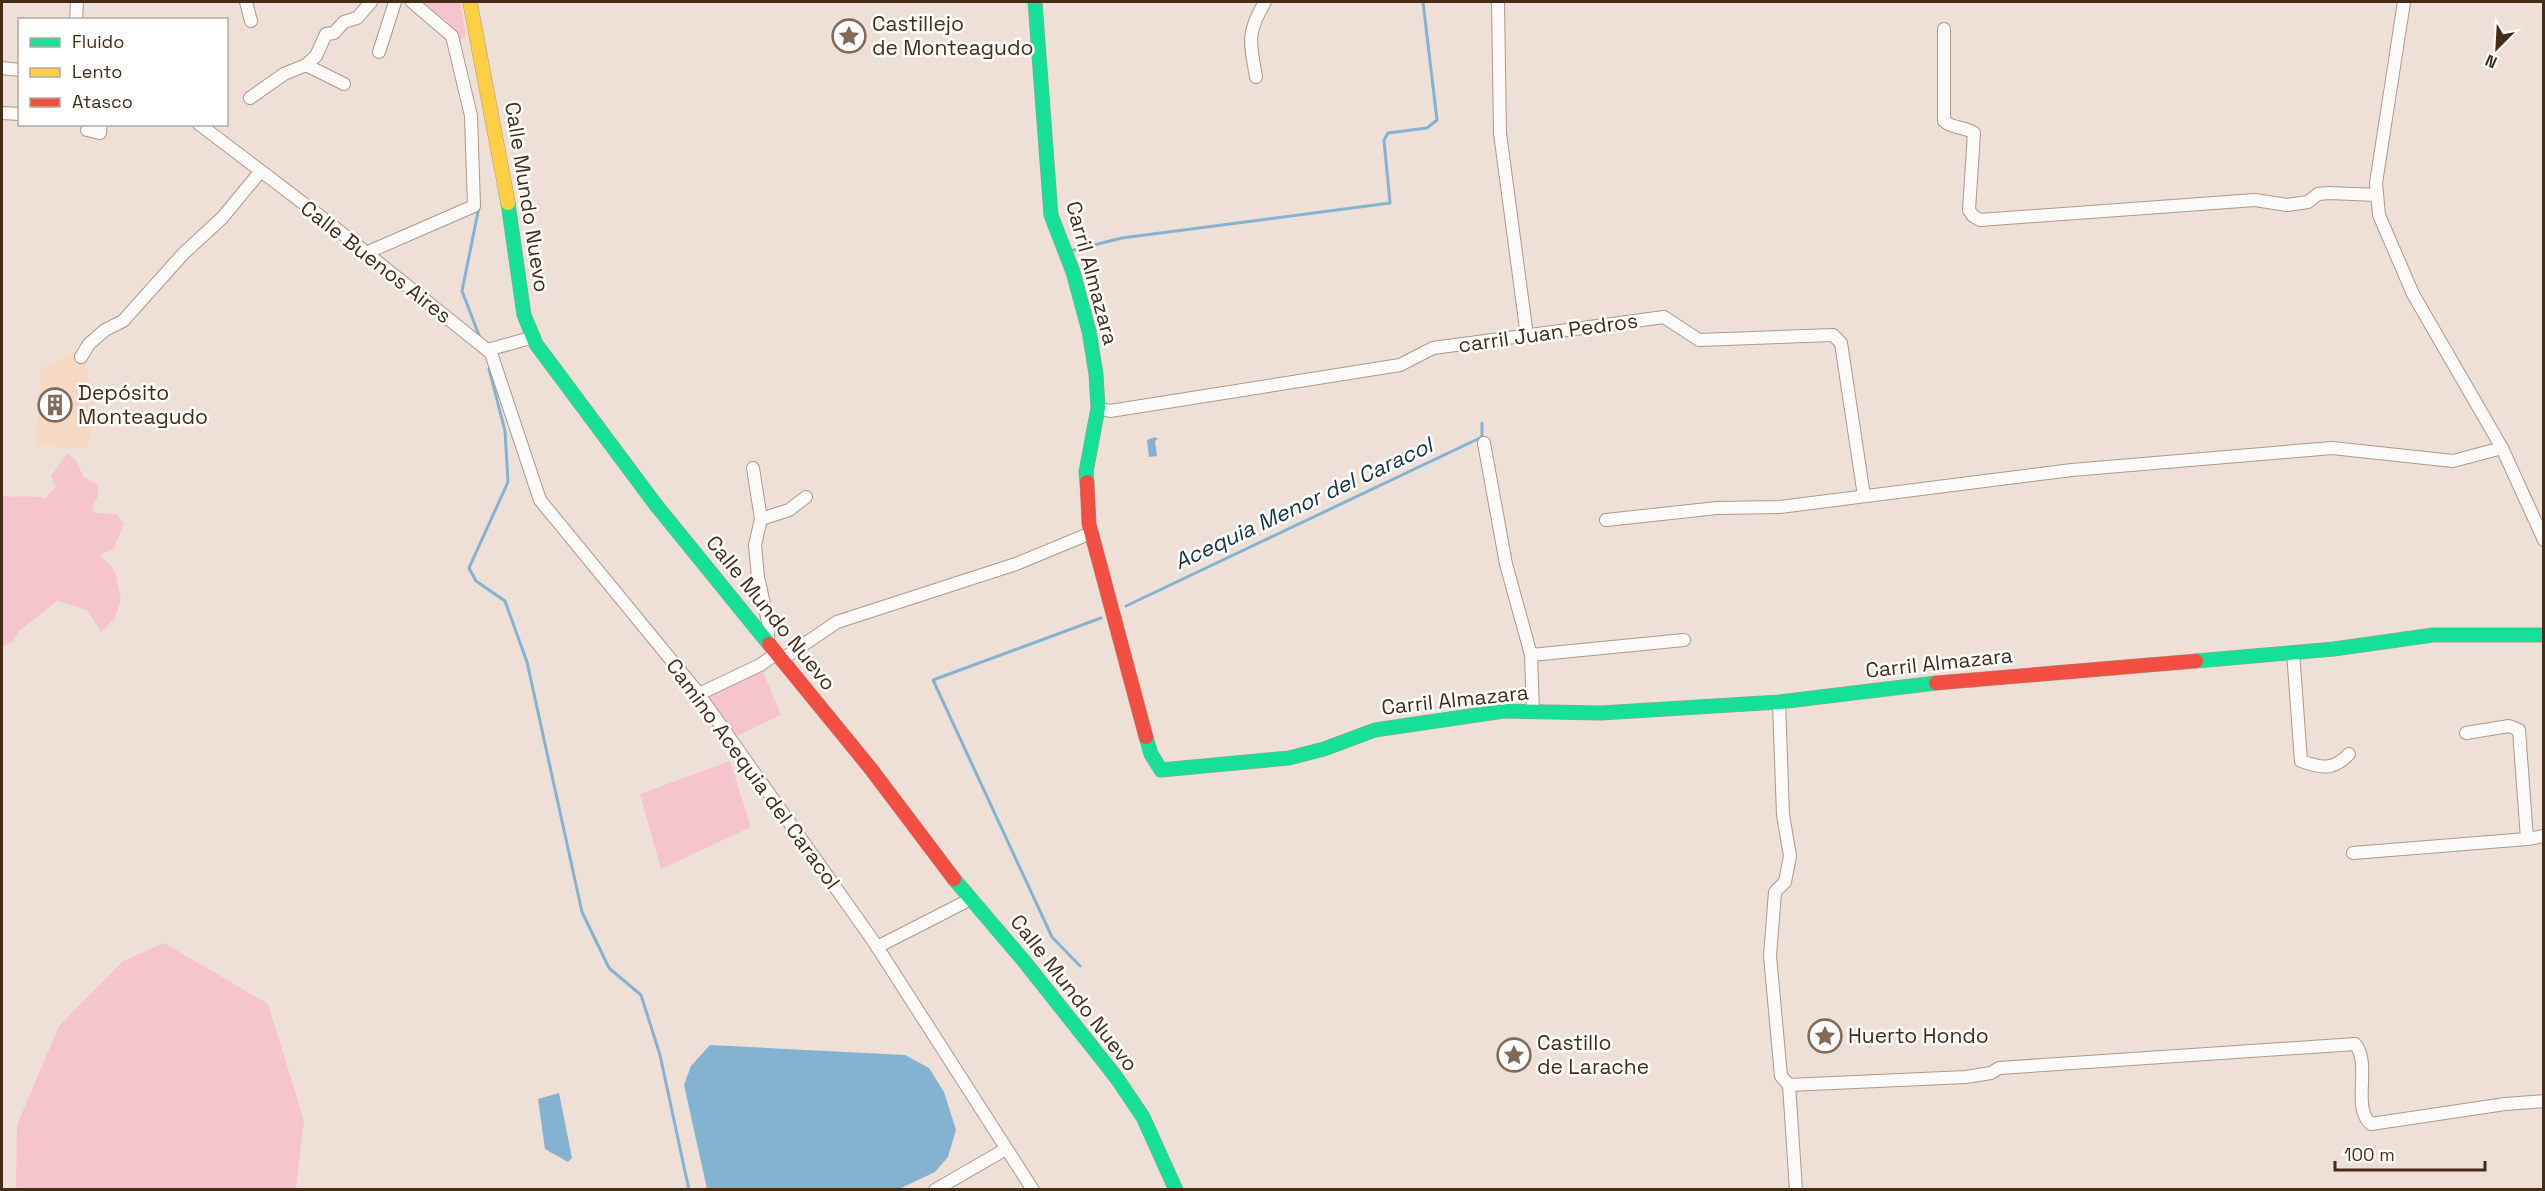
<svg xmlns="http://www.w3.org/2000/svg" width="2545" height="1191" viewBox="0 0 2545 1191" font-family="'Space Grotesk',sans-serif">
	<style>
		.built { fill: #f6d9c2 }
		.green { fill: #f6c4cd }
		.water { fill: #84b3d2 }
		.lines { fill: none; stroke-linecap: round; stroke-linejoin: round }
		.stream { stroke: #84b3d2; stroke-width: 3 }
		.street-casing { stroke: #ab9a8b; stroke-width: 14 }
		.fast-casing { stroke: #ab9a8b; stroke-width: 15 }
		.slow-casing { stroke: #ab9a8b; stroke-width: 15 }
		.jam-casing { stroke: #ab9a8b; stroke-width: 15 }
		.street { stroke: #fcfaf9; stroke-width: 12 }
		.fast { stroke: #16e098; stroke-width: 14 }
		.slow { stroke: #ffcf43; stroke-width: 14 }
		.jam { stroke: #f24e42; stroke-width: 14 }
		.labels { text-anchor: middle; stroke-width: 5; stroke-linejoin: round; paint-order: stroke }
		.poi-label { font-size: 21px; fill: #442c16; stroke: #fff; text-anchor: start }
		.street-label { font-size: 21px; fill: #442c16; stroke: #fff }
		.water-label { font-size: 22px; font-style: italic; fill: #113146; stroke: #fff }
	</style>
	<rect width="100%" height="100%" fill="#eee0d6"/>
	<path class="built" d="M74 353 85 361 95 407 87 449 36 445 41 368Z"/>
	<g class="green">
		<path d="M421 2H460L466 35 461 40 447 21Z"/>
		<path d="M67 454 75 459 84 477 98 485V496L92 505 94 513 116 514 124 523 114 548 99 556 110 564 116 575 121 600 115 618 101 632 87 610 57 601 19 631 12 642 2 647V496C16 498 30 495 45 498L56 487 51 476Z"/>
		<path d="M761 667 781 715 737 736 704 694Z"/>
		<path d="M730 761 751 827 661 869 640 794Z"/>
		<path d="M164 943 268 1004 304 1120 296 1189H16L17 1125 59 1026 123 961Z"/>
	</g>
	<g class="water">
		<path d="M1155 437 1158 439 1155 441 1157 456 1149 457 1147 440Z"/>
		<path d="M710 1045 905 1055 929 1068 944 1092 956 1130 948 1157 935 1172 899 1189H707L684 1085 691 1066Z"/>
		<path d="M559 1093 572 1158 568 1162 545 1149 538 1099Z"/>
	</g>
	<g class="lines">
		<g class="stream">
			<path d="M479 207 462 291 480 338"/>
			<path d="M1070 251 1122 238 1390 203 1384 140 1388 133 1427 128 1437 120 1423 2"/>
			<path d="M489 369 505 431 508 482 469 568 476 581 505 601 527 662 582 912 609 968 641 995 660 1055 689 1190"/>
			<path d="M1126 606 1482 437V423"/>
			<path d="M1080 966 1052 937 933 680 1101 618"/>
		</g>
		<g class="street-casing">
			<g id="street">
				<path d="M246 2 251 21"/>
				<path d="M1498 2 1500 133 1527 336"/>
				<path d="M2404 2 2376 183 2379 215 2413 294 2502 448 2544 540"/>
				<path d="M76 20 77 2"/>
				<path d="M1944 29V121C1953 129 1964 126 1974 133L1969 210 1973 216 1980 220 2255 200 2287 205 2308 202 2318 194 2329 193 2377 195"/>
				<path d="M379 52 395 2"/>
				<path d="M306 65 344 84"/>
				<path d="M2 68 20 70"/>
				<path d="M1256 77C1250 42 1246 34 1265 2"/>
				<path d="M250 98 284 74 306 65 316 56 326 34 334 33 344 22 357 18 371 2"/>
				<path d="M2 113 20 114"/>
				<path d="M199 124 324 219 491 353 540 500 695 689 874 942 1033 1190"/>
				<path d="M87 130 100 133 101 124"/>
				<path d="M366 253 474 206 471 116 452 36 412 2"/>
				<path d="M487 350 534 337"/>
				<path d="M81 357 89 344 105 330 123 321 183 254 222 218 260 172"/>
				<path d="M1098 408 1110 411 1400 365 1433 348 1664 317 1699 340 1833 335 1841 343 1864 496"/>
				<path d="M1484 443 1506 564 1531 655 1533 712"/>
				<path d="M753 468 761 519 755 545 758 577 769 626 767 642"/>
				<path d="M761 519 789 510 806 497"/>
				<path d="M1606 520 1717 508 1780 507 2072 470 2332 448 2453 461 2502 448"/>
				<path d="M2293 652 2301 761C2321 768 2333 771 2349 754"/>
				<path d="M1531 655 1684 640"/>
				<path d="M781 660 837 622 1016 564 1091 533"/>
				<path d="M699 694 760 665 776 654"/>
				<path d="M1779 702 1783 815 1790 856 1785 882 1775 892 1770 956 1781 1076 1789 1085 1796 1190"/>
				<path d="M2466 733 2509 726 2519 730 2527 839"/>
				<path d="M2353 853 2527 839 2544 836"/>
				<path d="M877 947 971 899"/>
				<path d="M1789 1085 1966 1077 1991 1073 1999 1068 2355 1044C2372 1064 2351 1108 2371 1124L2505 1104 2544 1101"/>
				<path d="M935 1190 1006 1149"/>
			</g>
		</g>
		<g class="fast-casing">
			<g id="fast">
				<path d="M1035 2 1051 215 1073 272 1089 331 1096 374 1098 408 1086 472 1087 482"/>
				<path d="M508 203 524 315 536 344 656 505 769 644"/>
				<path d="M2196 661 2334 649 2433 635H2544"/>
				<path d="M1146 737 1151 754 1161 770 1289 758 1324 749 1375 730 1504 711 1601 713 1779 702 1936 683"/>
				<path d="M954 879 1024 961 1116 1077 1143 1117 1176 1190"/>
			</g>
		</g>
		<g class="slow-casing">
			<path id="slow" d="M470 2 508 203"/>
		</g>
		<g class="jam-casing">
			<g id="jam">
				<path d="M1087 482 1089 524 1146 737"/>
				<path d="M769 644 871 769 954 879"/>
				<path d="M1936 683 2196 661"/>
			</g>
		</g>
		<use href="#street" class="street"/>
		<use href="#fast" class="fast"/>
		<use href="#slow" class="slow"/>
		<use href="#jam" class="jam"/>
	</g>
	<defs>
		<g id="sight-ring" transform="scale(1.725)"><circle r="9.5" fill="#fff" stroke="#806b59" stroke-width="1.5"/><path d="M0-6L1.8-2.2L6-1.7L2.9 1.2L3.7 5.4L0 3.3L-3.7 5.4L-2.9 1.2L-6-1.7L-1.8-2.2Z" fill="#806b59"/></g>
		<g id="building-ring" transform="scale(1.725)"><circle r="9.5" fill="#fff" stroke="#806b59" stroke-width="1.5"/><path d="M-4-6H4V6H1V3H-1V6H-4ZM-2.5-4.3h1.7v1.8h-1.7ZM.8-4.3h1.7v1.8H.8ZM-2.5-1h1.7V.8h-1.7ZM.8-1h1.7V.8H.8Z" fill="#806b59"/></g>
	</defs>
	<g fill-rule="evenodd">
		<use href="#sight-ring" x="849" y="36"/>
		<use href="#building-ring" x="55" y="405"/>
		<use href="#sight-ring" x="1825" y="1036"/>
		<use href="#sight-ring" x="1514" y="1055"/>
	</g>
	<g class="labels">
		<g class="poi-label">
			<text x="872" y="31">Castillejo<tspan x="872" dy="24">de Monteagudo</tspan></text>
			<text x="78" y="400">Depósito<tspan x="78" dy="24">Monteagudo</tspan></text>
			<text x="1848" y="1043">Huerto Hondo</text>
			<text x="1537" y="1050">Castillo<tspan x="1537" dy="24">de Larache</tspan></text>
		</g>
		<g class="street-label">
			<text transform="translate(527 197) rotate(81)" y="7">Calle Mundo Nuevo</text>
			<text transform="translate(376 262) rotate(38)" y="7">Calle Buenos Aires</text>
			<text transform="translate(1092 273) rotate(75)" y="7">Carril Almazara</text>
			<text transform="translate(1548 333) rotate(-8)" y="7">carril Juan Pedros</text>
			<text transform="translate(771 613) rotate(51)" y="7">Calle Mundo Nuevo</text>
			<text transform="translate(1939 663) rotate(-6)" y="7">Carril Almazara</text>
			<text transform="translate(1455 700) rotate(-6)" y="7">Carril Almazara</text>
			<text transform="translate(753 774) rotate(54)" y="7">Camino Acequia del Caracol</text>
			<text transform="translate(1074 993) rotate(52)" y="7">Calle Mundo Nuevo</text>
		</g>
		<g class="water-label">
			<text transform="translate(1303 503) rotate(-25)" y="8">Acequia Menor del Caracol</text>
		</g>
	</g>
	<rect width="2545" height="1191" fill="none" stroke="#442c16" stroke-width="6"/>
	<rect x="18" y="18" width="210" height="108" fill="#ffffff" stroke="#b4aba2" stroke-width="1.5"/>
	<rect x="30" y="38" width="30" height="9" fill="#16e098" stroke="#b4aba2" stroke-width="1.5"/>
	<text x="72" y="48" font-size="18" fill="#442c16">Fluido</text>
	<rect x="30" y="68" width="30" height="9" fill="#ffcf43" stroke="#b4aba2" stroke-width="1.5"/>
	<text x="72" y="78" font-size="18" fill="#442c16">Lento</text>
	<rect x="30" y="98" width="30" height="9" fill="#f24e42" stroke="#b4aba2" stroke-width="1.5"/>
	<text x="72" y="108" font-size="18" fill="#442c16">Atasco</text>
	<g transform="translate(2497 48) rotate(204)" stroke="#ffffff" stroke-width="4.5" paint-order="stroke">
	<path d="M0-4.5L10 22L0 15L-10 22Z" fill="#442c16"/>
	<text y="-9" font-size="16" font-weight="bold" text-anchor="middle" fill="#442c16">N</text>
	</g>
	<path d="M2335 1161v9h150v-9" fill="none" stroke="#442c16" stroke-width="3"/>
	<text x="2344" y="1161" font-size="18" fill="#442c16" stroke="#ffffff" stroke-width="4.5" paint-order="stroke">100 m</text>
</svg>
